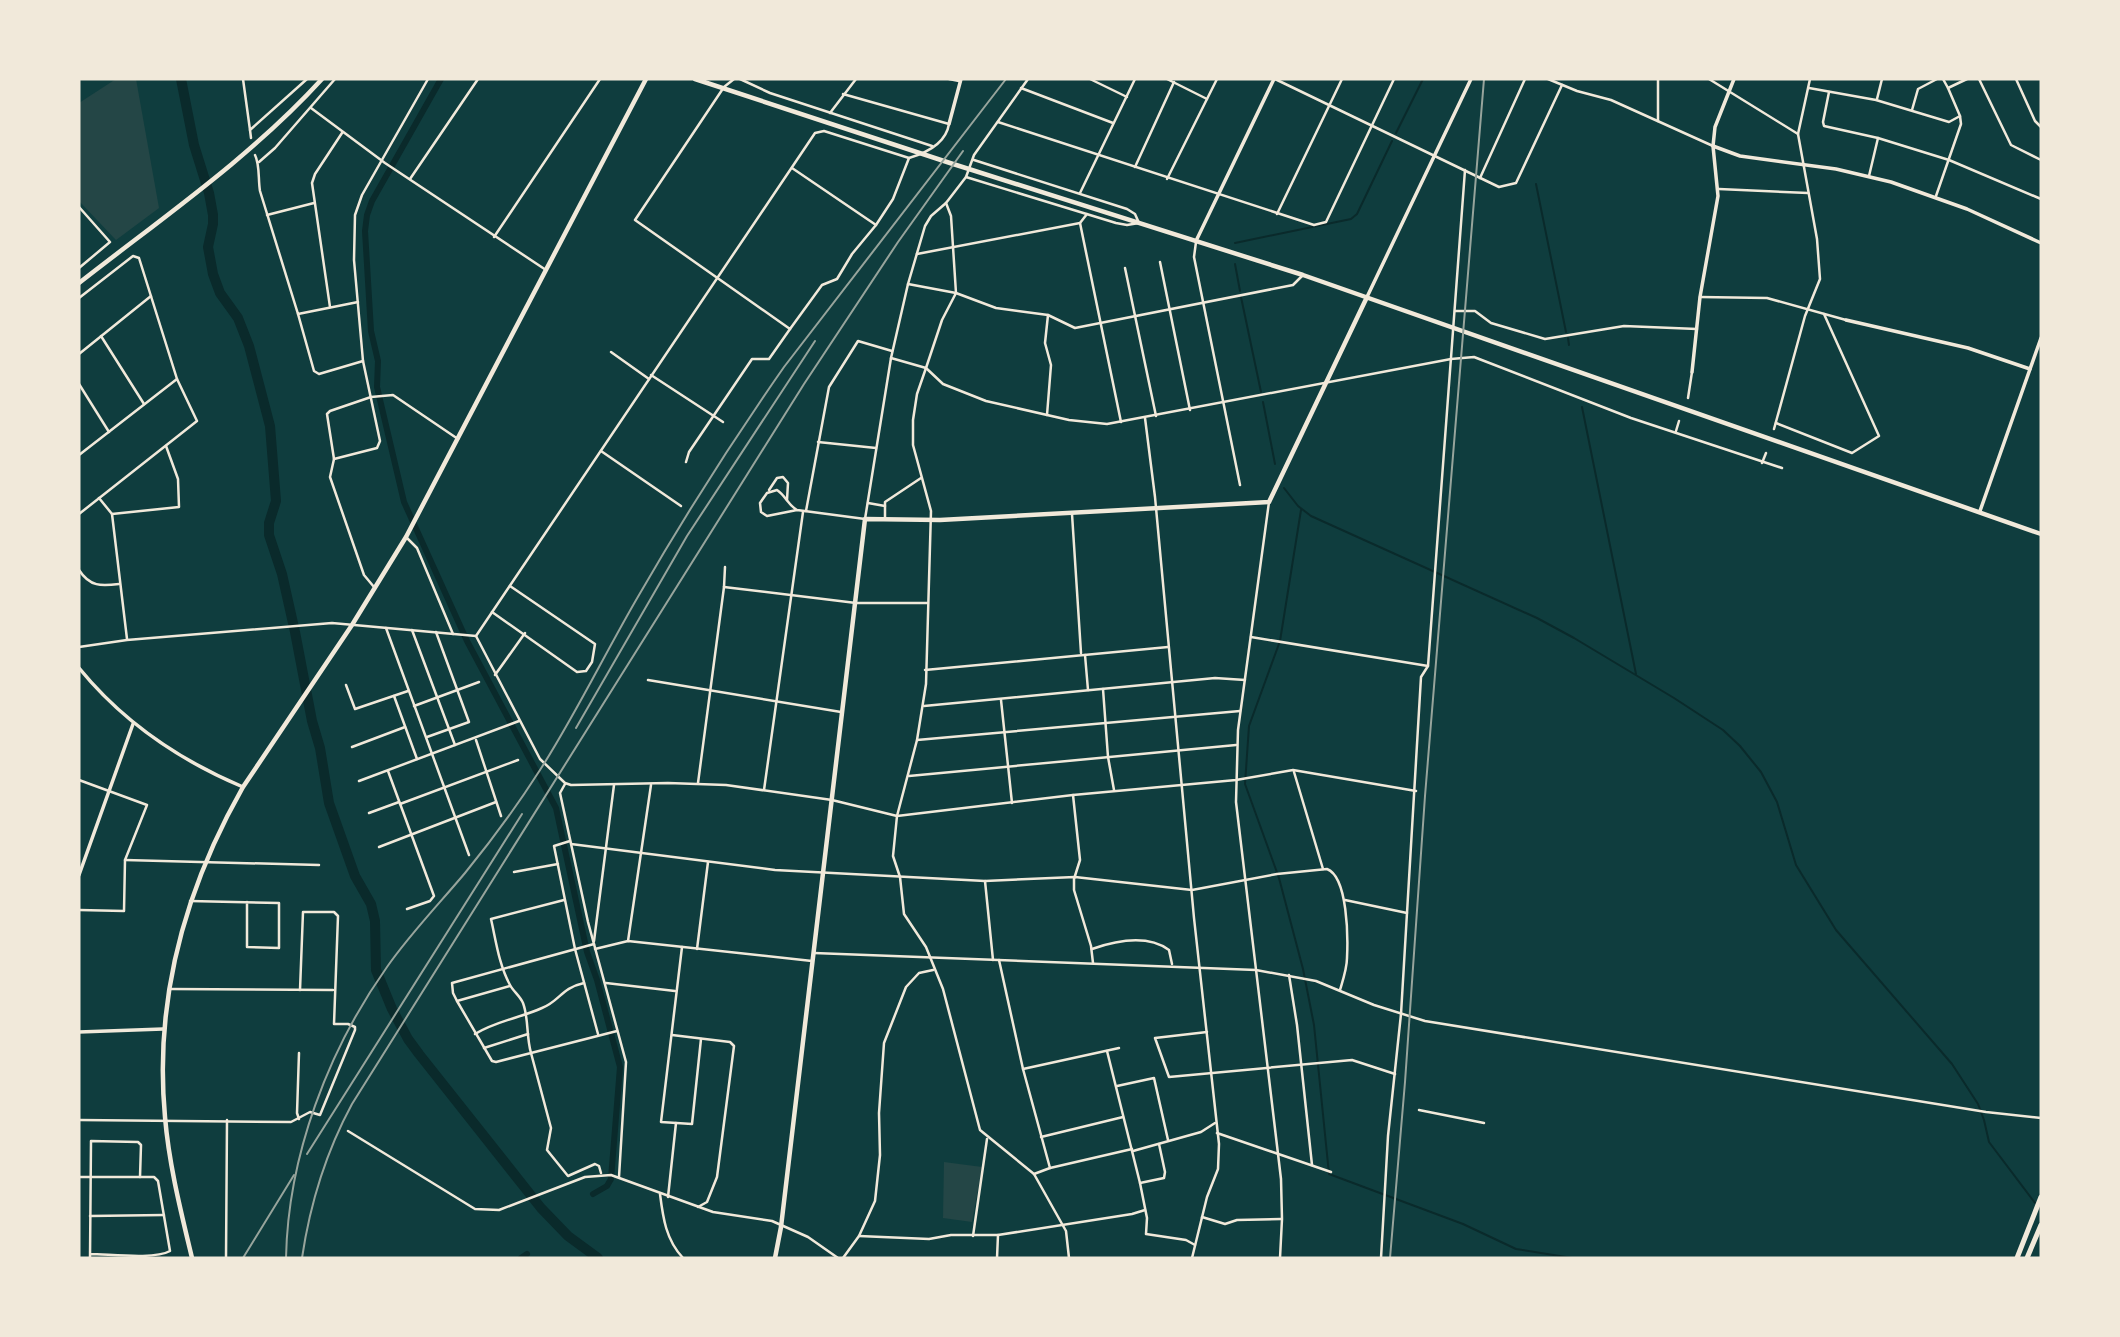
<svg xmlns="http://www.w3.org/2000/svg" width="2120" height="1337" viewBox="0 0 2120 1337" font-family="Commissioner,sans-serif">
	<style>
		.green { fill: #244646 }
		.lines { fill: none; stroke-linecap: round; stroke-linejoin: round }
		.stream { stroke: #0a2a2b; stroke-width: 2 }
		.canal { stroke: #0a2a2b; stroke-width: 6 }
		.river { stroke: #0a2a2b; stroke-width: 10 }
		.minor { stroke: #f1e9da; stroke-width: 2.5 }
		.tertiary { stroke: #f1e9da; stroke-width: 3.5 }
		.secondary { stroke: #f1e9da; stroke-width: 4.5 }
		.trunk { stroke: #f1e9da; stroke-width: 5 }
		.rail { stroke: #97a49c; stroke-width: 2 }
	</style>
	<rect width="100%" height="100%" fill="#0f3d3e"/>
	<g class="green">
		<path d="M116 79H136L159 208 116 240 79 201V103Z"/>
		<path d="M944 1162 982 1167 972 1222 943 1218Z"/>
	</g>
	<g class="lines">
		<g class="stream">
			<path d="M1396 133 1423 79"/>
			<path d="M1536 184 1566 332"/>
			<path d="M1235 243 1351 219 1357 214 1392 141"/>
			<path d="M1235 264 1240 291"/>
			<path d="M1241 297 1261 392"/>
			<path d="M1568 338 1569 345"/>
			<path d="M1263 402 1275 464"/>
			<path d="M1582 407 1636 674"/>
			<path d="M1284 488 1298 506 1311 516 1537 618 1574 638 1674 698 1723 730 1740 746 1761 772 1777 802 1796 865 1836 930 1952 1064 1978 1104 1984 1120 1989 1142 2035 1203"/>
			<path d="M1301 510 1280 641 1249 726 1245 784 1279 878 1303 969 1314 1025 1329 1174 1463 1224 1516 1249 1572 1258"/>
		</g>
		<g class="canal">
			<path d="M441 79 372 201 367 215 365 231 371 331 378 361 377 387 404 502 467 641 556 808 587 952 597 980 620 1067 611 1179 607 1186 593 1194"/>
			<path d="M521 1258 527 1254"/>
		</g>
		<path class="river" d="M181 79 194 145 209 193 213 215V224L208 247 213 274 220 293 238 318 249 346 270 426 276 501 269 523V535L282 574 295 632 312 721 320 748 329 803 355 876 371 904 375 921 376 970 392 1009 408 1039 419 1054 541 1208 568 1236 598 1258"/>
		<g class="minor">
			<path d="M243 79 250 130"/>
			<path d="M734 79 724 87 635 220 790 329 822 285 837 279 852 254 876 225 893 199 909 158"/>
			<path d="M740 79 770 93 932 146"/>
			<path d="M949 79 959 81"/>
			<path d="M1090 79 1127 97"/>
			<path d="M1167 79 1207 99"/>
			<path d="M1275 79 1499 187 1516 183 1562 85"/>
			<path d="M1548 79 1577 91 1611 100 1713 146"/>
			<path d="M1658 79V121"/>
			<path d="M1709 79 1798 134"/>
			<path d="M1943 79 1948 88"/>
			<path d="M1979 79 2011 145 2041 160"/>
			<path d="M2016 79 2035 121 2041 127"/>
			<path d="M1021 88 1113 123"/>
			<path d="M1809 88 1876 100 1949 122 1960 116"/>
			<path d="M1829 92 1823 122 1824 126 1878 138 1949 160 2041 199"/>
			<path d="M1877 99 1882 79"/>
			<path d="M311 108 385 163 546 270"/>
			<path d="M1912 110 1918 89 1937 79"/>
			<path d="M830 113 856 79"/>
			<path d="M998 122 1314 225 1326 222 1394 79"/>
			<path d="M251 138 250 130 307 79"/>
			<path d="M255 155C260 165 258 179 260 191L298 314 358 302"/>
			<path d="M259 162 275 148 335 79"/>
			<path d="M1135 167 1174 82"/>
			<path d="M792 168 876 225"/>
			<path d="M1869 176 1878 138"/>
			<path d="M966 177 1116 223 1127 225 1139 223 1135 214 1127 209 974 160"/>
			<path d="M1480 178 1525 79"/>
			<path d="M410 179 478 79"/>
			<path d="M1167 179 1217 79"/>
			<path d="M1719 189 1808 193"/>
			<path d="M1080 193 1135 79"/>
			<path d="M1936 196 1961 124 1960 116 1948 88 1967 79"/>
			<path d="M946 203 951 216 956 293 942 320 926 368 917 394 913 420V445L931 511 926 684 917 740 897 816 893 856 900 877 904 914 926 947 943 989 980 1130 1034 1174 1066 1231 1069 1258"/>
			<path d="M79 207 110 242 79 268"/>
			<path d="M1277 214 1342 79"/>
			<path d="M267 215 314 203"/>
			<path d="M1080 223 1121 422"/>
			<path d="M494 237 600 79"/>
			<path d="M1196 242 1194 257 1240 485"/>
			<path d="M917 254 1080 223 1087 214"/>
			<path d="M1160 262 1190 410"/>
			<path d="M1125 268 1156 416"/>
			<path d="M908 284 956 293 996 308 1048 315 1075 328 1293 285 1302 276"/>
			<path d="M1700 297 1767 298 1846 320"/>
			<path d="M79 298 133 256 139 258 177 379 197 421 79 514"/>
			<path d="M330 307 312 183 315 174 342 133"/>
			<path d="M1455 311H1475L1491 323 1545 339 1624 326 1697 329"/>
			<path d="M298 314 314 371 319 374 363 361"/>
			<path d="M101 336 144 404"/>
			<path d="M611 352 649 379"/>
			<path d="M79 354 151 296"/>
			<path d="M891 358 926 368 943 384 986 401 1069 420 1107 424 1451 359 1474 357 1631 418 1782 468"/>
			<path d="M651 375 723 422"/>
			<path d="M79 384 109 432"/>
			<path d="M1688 398 1692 372"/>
			<path d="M1047 415 1051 365 1045 343 1048 315"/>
			<path d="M1145 418 1155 497 1194 918 1219 1144 1218 1169 1207 1197 1192 1258"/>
			<path d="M1776 423 1852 453 1879 436 1824 314"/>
			<path d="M1774 429 1805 316 1820 279 1817 239 1798 134 1810 79"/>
			<path d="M1676 431 1679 421"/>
			<path d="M818 442 876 448"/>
			<path d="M601 451 681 506"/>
			<path d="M79 455 177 379"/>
			<path d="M334 459 377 448 380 441 363 361 354 260 355 215 362 195 428 79"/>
			<path d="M686 462 689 452 752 359H769L790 329"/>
			<path d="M1762 463 1766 453"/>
			<path d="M769 490 777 478 783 477 788 483 787 500"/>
			<path d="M99 498 112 514 127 639"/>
			<path d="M1269 502 1238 730 1236 802 1281 1179 1282 1219 1280 1258"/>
			<path d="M868 503 885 506"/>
			<path d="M797 510C788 505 786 496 777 490L767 493 760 503 761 512 767 516 797 510 865 519 891 358 908 284 925 226 931 216 946 203 966 177 974 155 1028 79"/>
			<path d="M806 511 829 387 858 341 892 351"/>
			<path d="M112 514 179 507 178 479 166 446"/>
			<path d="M1072 514 1081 653"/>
			<path d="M885 519V502L921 478"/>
			<path d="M406 537 417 548 453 634"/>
			<path d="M79 570C90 587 101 586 119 584"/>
			<path d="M374 587 364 575 330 477 334 459 327 414 330 411 371 397 393 395 458 439"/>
			<path d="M724 587 856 603H927"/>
			<path d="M492 612 577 672 586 671 592 662 595 644 510 586"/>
			<path d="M386 628 469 855"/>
			<path d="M412 630 455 745"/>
			<path d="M476 636 540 759 565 783 571 785 668 783 726 785 832 800 897 816 1073 795 1236 780 1293 770 1416 791"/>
			<path d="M1251 637 1428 666"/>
			<path d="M79 647 127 640 332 623 476 636 815 133 824 131 909 158C926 153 946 143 949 124L843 94"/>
			<path d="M1085 655 1088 690"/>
			<path d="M925 670 1168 647"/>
			<path d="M495 675 525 633"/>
			<path d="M648 680 841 712"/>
			<path d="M346 685 355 709 408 691"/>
			<path d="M1103 689 1108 757 1114 790"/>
			<path d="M394 696 417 759"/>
			<path d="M1001 700 1012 803"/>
			<path d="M414 706 479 682"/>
			<path d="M924 706 1215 678 1245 680"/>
			<path d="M427 737 469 722 436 632"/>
			<path d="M476 740 501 816"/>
			<path d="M917 740 1240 711"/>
			<path d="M352 747 405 727"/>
			<path d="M388 771 434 896 430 901 407 909"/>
			<path d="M1294 772 1323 869"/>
			<path d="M909 776 1236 745"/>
			<path d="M79 780 147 805 125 860 124 911 79 910"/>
			<path d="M359 781 519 721"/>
			<path d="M698 783 724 587 725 567"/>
			<path d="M565 784 560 793 588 922 626 1062 619 1177"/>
			<path d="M764 790 803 512"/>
			<path d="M1073 795 1080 860 1074 879V890L1091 946 1093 963"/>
			<path d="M400 804 518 760"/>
			<path d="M369 813 399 802"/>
			<path d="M570 841 554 846 575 949 598 1034"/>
			<path d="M571 844 775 870 985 881 1075 877 1192 890 1277 874 1327 869C1348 877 1348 938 1347 958 1347 968 1343 980 1340 990"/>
			<path d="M379 847 496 802"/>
			<path d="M125 860 319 865"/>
			<path d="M514 872 558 864"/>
			<path d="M985 881 993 960"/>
			<path d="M564 900 491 919C496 941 499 965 510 985 513 991 520 996 523 1003 529 1019 526 1036 531 1053L496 1062 492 1061 457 1001 453 993 452 983 594 944"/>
			<path d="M1345 900 1407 913"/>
			<path d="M190 901 279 903V948L247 947V902"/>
			<path d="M594 941 614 785"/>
			<path d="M628 941 651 785"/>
			<path d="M682 947 661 1122 692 1124 701 1039"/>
			<path d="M595 949 628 941 812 961"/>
			<path d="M697 949 708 862"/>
			<path d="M1092 949C1115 941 1147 934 1169 950L1172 964"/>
			<path d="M814 953 1256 970 1316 981 1374 1005 1425 1021 1986 1112 2041 1118"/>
			<path d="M999 960 1023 1069 1050 1168"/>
			<path d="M1289 975 1297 1025 1312 1165"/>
			<path d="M606 983 675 991"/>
			<path d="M171 989 333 990"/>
			<path d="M457 1001 510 986"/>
			<path d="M1207 1032 1155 1038 1169 1077 1352 1060 1395 1074"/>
			<path d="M475 1034C496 1021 520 1018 542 1008 560 1001 561 988 584 983"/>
			<path d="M672 1035 730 1042 734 1046 717 1177 707 1202 698 1207"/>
			<path d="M484 1048 528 1034"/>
			<path d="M1107 1051 1140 1183 1147 1218 1146 1234 1186 1240 1195 1245"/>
			<path d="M299 1053 297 1113 299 1119"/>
			<path d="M1023 1069 1119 1048"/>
			<path d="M1117 1086 1154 1078 1168 1140"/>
			<path d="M1419 1110 1484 1123"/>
			<path d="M79 1120 291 1122 310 1112 320 1115 355 1030V1027L348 1024H334L338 916 334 912H303L300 990"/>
			<path d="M348 1131 475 1209 499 1210 585 1177 611 1175 713 1212 772 1221 808 1237 838 1258"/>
			<path d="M1217 1133 1331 1172"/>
			<path d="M1041 1137 1123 1117"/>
			<path d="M1133 1151 1201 1132 1215 1123"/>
			<path d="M601 1173 599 1166 595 1164 568 1176 547 1150 551 1128 531 1053 617 1031"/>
			<path d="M1034 1174 1050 1168 1132 1149"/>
			<path d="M79 1177H140"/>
			<path d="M1140 1183 1164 1178 1165 1172 1159 1144"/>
			<path d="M660 1194C663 1218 666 1240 683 1258"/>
			<path d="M668 1197 676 1123"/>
			<path d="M90 1216 164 1215"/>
			<path d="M1202 1217 1225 1224 1237 1220 1281 1219"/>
			<path d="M859 1236 929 1239 951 1235H998L1132 1214 1145 1210"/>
			<path d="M973 1236 987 1139"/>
			<path d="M90 1258 91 1141 138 1142 141 1145 140 1177H154L158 1181 170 1251C154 1260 109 1254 90 1254"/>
			<path d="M226 1258 227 1120"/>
			<path d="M843 1258 859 1236 875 1201 880 1155 879 1113 884 1043 906 987 919 973 933 970"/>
			<path d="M997 1258 998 1235"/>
			<path d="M1381 1258 1388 1136 1401 1014 1421 677 1428 666 1465 170"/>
		</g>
		<g class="tertiary">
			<path d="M949 124 961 79"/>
			<path d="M1713 146 1740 156 1836 169 1891 182 1967 209 2041 243"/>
			<path d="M1196 241 1274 79"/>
			<path d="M1367 297 1471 79"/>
			<path d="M1846 320 1968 348 2030 369"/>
			<path d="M1692 372 1700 297 1718 196 1713 146 1715 127 1734 79"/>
			<path d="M1980 511 2041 338"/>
			<path d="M79 668C123 722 179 760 243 787"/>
			<path d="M79 875 133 724"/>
			<path d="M79 1032 163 1029"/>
		</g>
		<g class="secondary">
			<path d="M695 79 950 163 1303 275 2041 534"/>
			<path d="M79 283C162 218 251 157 322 79"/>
			<path d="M192 1258C181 1212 169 1165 165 1117 154 999 185 889 243 787L352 625 406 537 646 79"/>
			<path d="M775 1258 781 1227 865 519 940 520 1269 502 1367 297"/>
		</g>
		<g class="trunk">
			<path d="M2017 1258 2041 1197"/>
			<path d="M2027 1258 2041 1225"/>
		</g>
		<g class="rail">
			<path d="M576 728 687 536 815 341"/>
			<path d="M307 1154 522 814"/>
			<path d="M243 1258 294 1175"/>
			<path d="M286 1258C288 1156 328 1050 387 967 410 934 439 904 465 873 492 840 517 806 540 770 576 714 605 653 639 595 684 517 733 440 784 367L1006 79"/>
			<path d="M302 1258C310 1204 326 1152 352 1104L804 384 898 242 963 151"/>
			<path d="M1390 1258 1405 1082 1425 796 1484 79"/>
		</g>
	</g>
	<rect width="2120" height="1337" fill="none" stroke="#f1e9da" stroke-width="161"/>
</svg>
